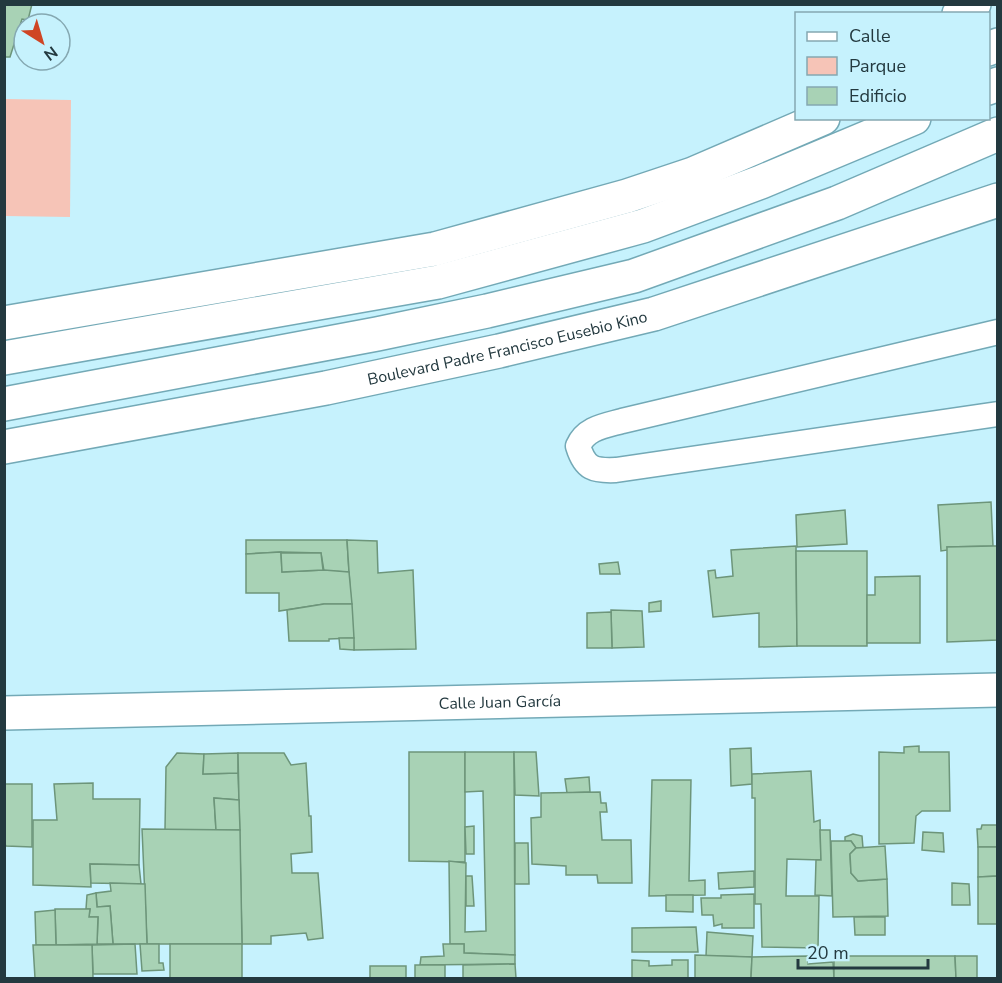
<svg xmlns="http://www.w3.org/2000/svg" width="1002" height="983" viewBox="0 0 1002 983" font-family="'Nunito Sans',sans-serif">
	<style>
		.green { fill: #f6c4b7 }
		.building { fill: #a8d2b5; stroke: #6d957a; stroke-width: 1.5 }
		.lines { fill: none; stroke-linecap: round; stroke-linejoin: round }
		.service-casing { stroke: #73a9b6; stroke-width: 27 }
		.minor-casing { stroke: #73a9b6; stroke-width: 36 }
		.secondary-casing { stroke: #73a9b6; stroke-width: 36 }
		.service { stroke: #fff; stroke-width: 24 }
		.minor { stroke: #fff; stroke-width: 33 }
		.secondary { stroke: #fff; stroke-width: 33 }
		.labels { text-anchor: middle; stroke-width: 4.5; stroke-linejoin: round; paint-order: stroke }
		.street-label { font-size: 16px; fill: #23393f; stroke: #c6f2fd }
	</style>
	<rect width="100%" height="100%" fill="#c6f2fd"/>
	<path class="green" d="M5 99 71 100 70 217 5 216Z"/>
	<g class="building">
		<path d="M4 4H32L28 20 22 19 10 57H4Z"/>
		<path d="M991 502 993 546 947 547 948 550 941 551 938 505Z"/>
		<path d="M845 510 847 544 797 547 796 515Z"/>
		<path d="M246 540H347L349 572 324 571 321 553 281 552 246 554Z"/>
		<path d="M347 540 377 541 378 573 413 570 416 649 354 650Z"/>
		<path d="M796 546 797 646 759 647V613L713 617 708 571 715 570 716 578 733 576 731 550Z"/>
		<path d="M993 546H998V640L947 642V547Z"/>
		<path d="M796 551H867V646H797Z"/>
		<path d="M281 552 282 572 324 570 349 572 352 604H324L279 611V593H246V554Z"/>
		<path d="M281 553H321L323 570 282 572Z"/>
		<path d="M618 562 620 574H600L599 564Z"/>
		<path d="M920 576V643H867V595H875V577Z"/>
		<path d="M661 601V611L649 612V603Z"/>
		<path d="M324 604H352L354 638 329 639V641H289L287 610Z"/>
		<path d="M611 610 642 611 644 647 612 648Z"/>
		<path d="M611 612 612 648H587V613Z"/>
		<path d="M339 638H354V650L340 649Z"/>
		<path d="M919 746V752H949L950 811H922L916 816 914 843 879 844V752L904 753V747Z"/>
		<path d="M751 748 752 784 731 786 730 749Z"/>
		<path d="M409 752H465V862L409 861Z"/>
		<path d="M465 752H514L515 955 464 953V944H450L449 861 466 863 465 932 486 931 483 791 465 792Z"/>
		<path d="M514 752H536L539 796 515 795Z"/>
		<path d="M177 753 204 754 203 774 238 773 239 800 214 798 216 830H165L166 767Z"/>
		<path d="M238 753V773L203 774 204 754Z"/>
		<path d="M238 753H284L291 765 306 763 309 816H311L312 852 291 854 292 873H318L323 938 308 940 306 933 271 936V944H242Z"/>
		<path d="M811 771 814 822 820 820 821 860 787 859 786 896H819L818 948 762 947 761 904H755V798H752V774Z"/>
		<path d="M4 777 5 784H32V847L6 846 4 842Z"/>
		<path d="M589 777 590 792 567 793 565 779Z"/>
		<path d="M652 780H691L689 881 705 880V895L649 896Z"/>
		<path d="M93 783V799H140L139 865 90 864 91 887 33 885V820H57L54 784Z"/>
		<path d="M600 792 601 803H606L607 812H600L602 840H631L632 883H598L597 875H566V866L532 864 531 818 541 817V793Z"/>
		<path d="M214 798 239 800 240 830H216Z"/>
		<path d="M982 825H998V847H978L977 829H981Z"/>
		<path d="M474 826V854H466L465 827Z"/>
		<path d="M142 829 240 830 242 944H147Z"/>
		<path d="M820 830H830L832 896 815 895 816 860H821Z"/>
		<path d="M923 832 943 833 944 852 922 850Z"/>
		<path d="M853 834 862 836 863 848H856L851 841H845V837Z"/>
		<path d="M831 841H851L856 848 850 854 851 873 858 881 887 879 888 916 833 917Z"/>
		<path d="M515 843H528L529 884H515Z"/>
		<path d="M885 846 887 879 858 881 851 873 850 854 856 848Z"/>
		<path d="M978 847H998V876L978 877Z"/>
		<path d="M90 864 139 865 141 884 91 883Z"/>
		<path d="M754 871V887L719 889 718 873Z"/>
		<path d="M466 876H472L474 906H466Z"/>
		<path d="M998 876V924H978V877Z"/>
		<path d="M110 883 145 884 147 944H113L110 906 97 907 96 893 111 891Z"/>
		<path d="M952 883 969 884 970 905H952Z"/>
		<path d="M96 893 97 907 110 906 113 944H97L98 917H89L90 909H86L87 895Z"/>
		<path d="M754 894V928H722V924L714 926 713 915H702L701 898H721V895Z"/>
		<path d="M666 895H693V912L666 911Z"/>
		<path d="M55 909H90L89 917H98L97 944 56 945Z"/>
		<path d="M55 910 56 945H36L35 912Z"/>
		<path d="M854 917H885V935H855Z"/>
		<path d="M696 927 698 952H632V928Z"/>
		<path d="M707 932 753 936 752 957 706 956Z"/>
		<path d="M135 944 137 974H93L92 945Z"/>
		<path d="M140 944H159V963H163L164 970 142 971Z"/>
		<rect x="170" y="944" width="72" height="34"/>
		<path d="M443 944H464V953L515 955V964L420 965 421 957 444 956Z"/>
		<path d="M33 945H92L93 978H35Z"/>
		<path d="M695 955 752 957 751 978H695Z"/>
		<path d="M808 956V964L833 962 834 978H751L752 957Z"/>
		<path d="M834 956H955L956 978H834Z"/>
		<path d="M955 956H977V978H956Z"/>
		<path d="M632 960 649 961V966L672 965V960H688V978H632Z"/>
		<path d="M515 964 516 978H463V965Z"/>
		<rect x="415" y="965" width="30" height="13"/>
		<rect x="370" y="966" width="36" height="12"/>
	</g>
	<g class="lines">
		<g class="service-casing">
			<path id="service" d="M998 332 622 421C604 426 586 428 578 446 585 469 594 471 616 470L998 414"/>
		</g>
		<g class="minor-casing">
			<g id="minor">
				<path id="s1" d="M4 713 998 690"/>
			</g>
		</g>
		<g class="secondary-casing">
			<g id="secondary">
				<path d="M959 14 974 4"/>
				<path d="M988 49 998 45"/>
				<path d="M988 88 998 84"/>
				<path d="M4 323 435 249 627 196 693 174 823 118"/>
				<path d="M4 358 438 282 643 226 761 182 914 118"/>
				<path d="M4 404 377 334 487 311 634 276 837 203 998 134"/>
				<path id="s2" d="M4 447 326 388 499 351 654 314 998 200"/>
			</g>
		</g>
		<use href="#service" class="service"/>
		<use href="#minor" class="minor"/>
		<use href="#secondary" class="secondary"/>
	</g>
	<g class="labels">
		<g class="street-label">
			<text dy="6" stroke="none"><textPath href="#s2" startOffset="513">Boulevard Padre Francisco Eusebio Kino</textPath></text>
			<text dy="6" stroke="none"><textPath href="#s1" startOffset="496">Calle Juan García</textPath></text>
		</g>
	</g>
	<rect width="1002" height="983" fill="none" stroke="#23393f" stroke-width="12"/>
	<rect x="795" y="12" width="195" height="108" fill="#c6f2fd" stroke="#85a8b1" stroke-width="1.5"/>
	<rect x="807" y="32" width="30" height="9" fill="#ffffff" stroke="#85a8b1" stroke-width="1.5"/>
	<text x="849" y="42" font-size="18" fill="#23393f">Calle</text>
	<rect x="807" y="57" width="30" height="18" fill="#f6c4b7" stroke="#85a8b1" stroke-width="1.5"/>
	<text x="849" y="72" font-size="18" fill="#23393f">Parque</text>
	<rect x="807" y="87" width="30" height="18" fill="#a8d2b5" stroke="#85a8b1" stroke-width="1.5"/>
	<text x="849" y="102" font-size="18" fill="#23393f">Edificio</text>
	<g transform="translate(42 42) rotate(143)"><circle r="28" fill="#c6f2fd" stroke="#85a8b1" stroke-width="1.5"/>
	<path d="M0-4.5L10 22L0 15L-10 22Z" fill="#cf4524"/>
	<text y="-9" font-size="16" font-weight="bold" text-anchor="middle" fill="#23393f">N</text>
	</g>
	<path d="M798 959v9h130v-9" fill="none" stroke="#23393f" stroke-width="3"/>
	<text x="807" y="959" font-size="18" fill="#23393f" stroke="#c6f2fd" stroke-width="4.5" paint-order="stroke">20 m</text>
</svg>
